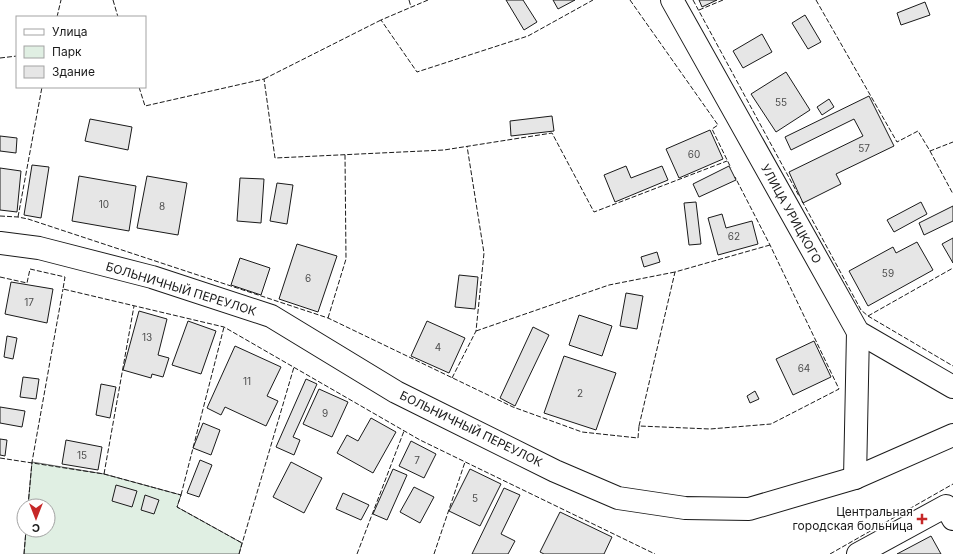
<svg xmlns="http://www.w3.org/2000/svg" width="953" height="554" viewBox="0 0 953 554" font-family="Inter,sans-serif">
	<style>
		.green { fill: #e0efe3; stroke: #6a6a6a }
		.building { fill: #e6e6e6; stroke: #1a1a1a }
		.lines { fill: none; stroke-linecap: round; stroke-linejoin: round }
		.minor-casing { stroke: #1a1a1a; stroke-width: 24 }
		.minor { stroke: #fff; stroke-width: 22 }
		.fence { stroke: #1a1a1a; stroke-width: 1; stroke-dasharray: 5 2; stroke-linecap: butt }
		.poi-dot { fill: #c62828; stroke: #fff; stroke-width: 1.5 }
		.labels { text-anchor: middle; stroke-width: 3; stroke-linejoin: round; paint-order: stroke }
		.number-label { font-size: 10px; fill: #4d4d4d }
		.street-label { font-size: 12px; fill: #1a1a1a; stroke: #fff }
		.poi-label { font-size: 12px; fill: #1a1a1a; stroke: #fff; text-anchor: end }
	</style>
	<rect width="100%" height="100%" fill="#fff"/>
	<path class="green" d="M32 462 104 474 181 495 177 507 242 543 239 554H24L26 530H48V506H28Z"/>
	<g class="building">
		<path d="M506 0H523L537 22 524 30Z"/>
		<path d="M553 0H575L558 9Z"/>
		<path d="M699 0H717L702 7Z"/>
		<path d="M925 2 930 15 901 25 897 13Z"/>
		<path d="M805 15 821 42 808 49 792 23Z"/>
		<path d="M762 34 772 52 743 68 733 51Z"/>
		<path d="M786 72 810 110 776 132 751 94Z"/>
		<path d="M869 96 894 146 836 174 841 184 803 203 789 172 863 136 854 119 791 150 785 137Z"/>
		<path d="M829 99 834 107 822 115 817 107Z"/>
		<path d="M552 116 554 131 511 136 510 121Z"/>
		<path d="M90 119 132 127 128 150 85 141Z"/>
		<path d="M710 130 723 159 679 178 666 149Z"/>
		<path d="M0 136 17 138 16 153 0 151Z"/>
		<path d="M32 165 49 167 41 218 24 215Z"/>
		<path d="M626 166 631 178 662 166 668 180 615 202 604 175Z"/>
		<path d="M729 166 736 180 699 197 693 184Z"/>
		<path d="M0 168 21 171 17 212 0 210Z"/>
		<path d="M79 176 136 186 129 231 72 221Z"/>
		<path d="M147 176 187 183 178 235 137 228Z"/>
		<path d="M240 178 264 179 261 223 237 221Z"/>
		<path d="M277 183 293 185 287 224 270 221Z"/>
		<path d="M696 202 701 244 689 245 684 203Z"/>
		<path d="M921 202 927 214 894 232 887 220Z"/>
		<path d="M953 206V221L924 235 919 223Z"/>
		<path d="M722 214 726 228 752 221 758 244 718 255 708 218Z"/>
		<path d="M953 238V263L942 244Z"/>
		<path d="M917 242 933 270 868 306 849 271 893 247 896 253Z"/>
		<path d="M297 244 337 256 318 312 279 299Z"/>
		<path d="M657 252 660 262 644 267 641 257Z"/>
		<path d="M240 258 270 268 261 295 231 285Z"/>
		<path d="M459 275 478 277 475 309 455 307Z"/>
		<path d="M11 282 53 289 47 323 5 314Z"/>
		<path d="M626 293 643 296 637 329 620 326Z"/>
		<path d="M139 311 167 319 158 355 169 358 163 377 152 374 151 378 123 370Z"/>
		<path d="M579 315 612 326 602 356 569 345Z"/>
		<path d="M188 321 216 331 201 374 172 365Z"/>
		<path d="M427 321 465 338 449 373 411 356Z"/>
		<path d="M533 327 549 335 515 406 500 398Z"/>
		<path d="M7 336 17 338 13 359 4 357Z"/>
		<path d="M814 341 831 377 793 395 776 359Z"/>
		<path d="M235 346 281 367 267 396 278 401 266 426 225 407 221 415 207 408Z"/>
		<path d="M564 356 616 373 596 430 544 413Z"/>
		<path d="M23 377 39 379 36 399 20 397Z"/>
		<path d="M306 379 317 384 293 437 300 440 294 455 276 447Z"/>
		<path d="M101 384 116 387 110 418 96 415Z"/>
		<path d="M319 389 348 402 332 437 303 424Z"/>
		<path d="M755 391 759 399 750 403 747 396Z"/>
		<path d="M0 407 25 411 22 427 0 423Z"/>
		<path d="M371 418 396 432 373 473 337 453 347 435 358 441Z"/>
		<path d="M203 423 220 430 211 455 193 448Z"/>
		<path d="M0 439 7 440 5 456 0 455Z"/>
		<path d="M66 440 102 447 98 470 62 464Z"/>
		<path d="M411 441 436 454 424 478 399 466Z"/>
		<path d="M200 460 212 465 199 497 187 493Z"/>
		<path d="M291 462 322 478 304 513 273 497Z"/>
		<path d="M393 469 407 475 387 520 373 514Z"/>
		<path d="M470 469 501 484 480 526 449 511Z"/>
		<path d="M116 485 137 491 132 507 112 501Z"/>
		<path d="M414 487 434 497 420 523 400 512Z"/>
		<path d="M504 488 520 495 501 534 515 541 508 554H472Z"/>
		<path d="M343 493 369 505 361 520 336 509Z"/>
		<path d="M145 495 159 500 154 514 141 510Z"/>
		<path d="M560 512 612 537 604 554H544L540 552Z"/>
		<path d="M931 536 941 554H897Z"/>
	</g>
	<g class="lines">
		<g class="minor-casing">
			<g id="minor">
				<path d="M672 0 858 332 953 387"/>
				<path d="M0 243 39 248 152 277 271 316 396 392 555 471 618 498 685 508 749 509 855 478 953 435"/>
				<path d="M855 478 858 332"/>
				<path d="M858 554 946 506 953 519"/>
			</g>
		</g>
		<use href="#minor" class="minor"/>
		<g class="fence">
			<path d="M113 0 118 17"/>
			<path d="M409 0 411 7"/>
			<path d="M428 0 381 20 417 72 528 36 593 0"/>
			<path d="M630 0 718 125 712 129 731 168"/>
			<path d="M693 0 799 196"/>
			<path d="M816 0 897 142 918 131 930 151 953 142"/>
			<path d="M699 10 723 0"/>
			<path d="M57 17 61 0"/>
			<path d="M0 58 17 56"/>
			<path d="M264 79 381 20"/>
			<path d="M139 87 145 106 264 79 275 158 444 150 552 133 594 212 727 161"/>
			<path d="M930 151 953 194"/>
			<path d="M802 201 861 310 868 316 953 366"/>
			<path d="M0 216 18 217 28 219 328 318 513 407 582 432 638 438 639 426 710 429 771 424 839 389 770 245 735 177"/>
			<path d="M18 217 42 87"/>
			<path d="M0 277 27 283 30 269 65 277 63 289 224 327 420 440 655 554"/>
			<path d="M868 316 953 268"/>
			<path d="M328 318 346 259 345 155"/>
			<path d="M476 331 609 285 675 272"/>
			<path d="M452 378 476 331 484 253 467 146"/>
			<path d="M639 426 675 272 770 245"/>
			<path d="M0 458 104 474 181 495 177 507 242 543"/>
			<path d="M104 474 134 306"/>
			<path d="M181 495 224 327"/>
			<path d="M28 506 32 462 63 289"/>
			<path d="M24 554 26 530"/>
			<path d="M239 554 294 367"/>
			<path d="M357 554 404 431"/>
			<path d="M434 554 465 462"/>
			<path d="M830 554 953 484"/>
		</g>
	</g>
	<path class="poi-dot" d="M920 513h4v4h4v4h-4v4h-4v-4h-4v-4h4z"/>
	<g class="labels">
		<g class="number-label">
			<text x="781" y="106">55</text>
			<text x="864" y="152">57</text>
			<text x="694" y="158">60</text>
			<text x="104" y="208">10</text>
			<text x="162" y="210">8</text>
			<text x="734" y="240">62</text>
			<text x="888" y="277">59</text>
			<text x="308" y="282">6</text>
			<text x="29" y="306">17</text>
			<text x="147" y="341">13</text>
			<text x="438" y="351">4</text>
			<text x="804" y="372">64</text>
			<text x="247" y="385">11</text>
			<text x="580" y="397">2</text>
			<text x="325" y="417">9</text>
			<text x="82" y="459">15</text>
			<text x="417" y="464">7</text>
			<text x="475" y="502">5</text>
		</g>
		<g class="street-label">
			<text transform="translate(791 214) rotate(61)" y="4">УЛИЦА УРИЦКОГО</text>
			<text transform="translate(181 289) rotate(17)" y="4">БОЛЬНИЧНЫЙ ПЕРЕУЛОК</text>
			<text transform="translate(471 429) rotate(26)" y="4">БОЛЬНИЧНЫЙ ПЕРЕУЛОК</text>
		</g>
		<g class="poi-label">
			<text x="913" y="516">Центральная<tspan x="913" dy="14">городская больница</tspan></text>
		</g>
	</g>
	<rect x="16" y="16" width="130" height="72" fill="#ffffff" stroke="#a3a3a3"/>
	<rect x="24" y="29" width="20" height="6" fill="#ffffff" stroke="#a3a3a3"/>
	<text x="52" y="36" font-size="12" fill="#1a1a1a">Улица</text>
	<rect x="24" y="46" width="20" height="12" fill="#e0efe3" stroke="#a3a3a3"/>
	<text x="52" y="56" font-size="12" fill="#1a1a1a">Парк</text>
	<rect x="24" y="66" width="20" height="12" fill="#e6e6e6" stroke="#a3a3a3"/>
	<text x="52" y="76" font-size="12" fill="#1a1a1a">Здание</text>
	<g transform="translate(36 518) rotate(180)"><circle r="19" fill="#ffffff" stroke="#a3a3a3"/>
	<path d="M0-3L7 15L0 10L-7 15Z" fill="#c62828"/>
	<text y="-6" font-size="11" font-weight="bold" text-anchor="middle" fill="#1a1a1a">С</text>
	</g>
</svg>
